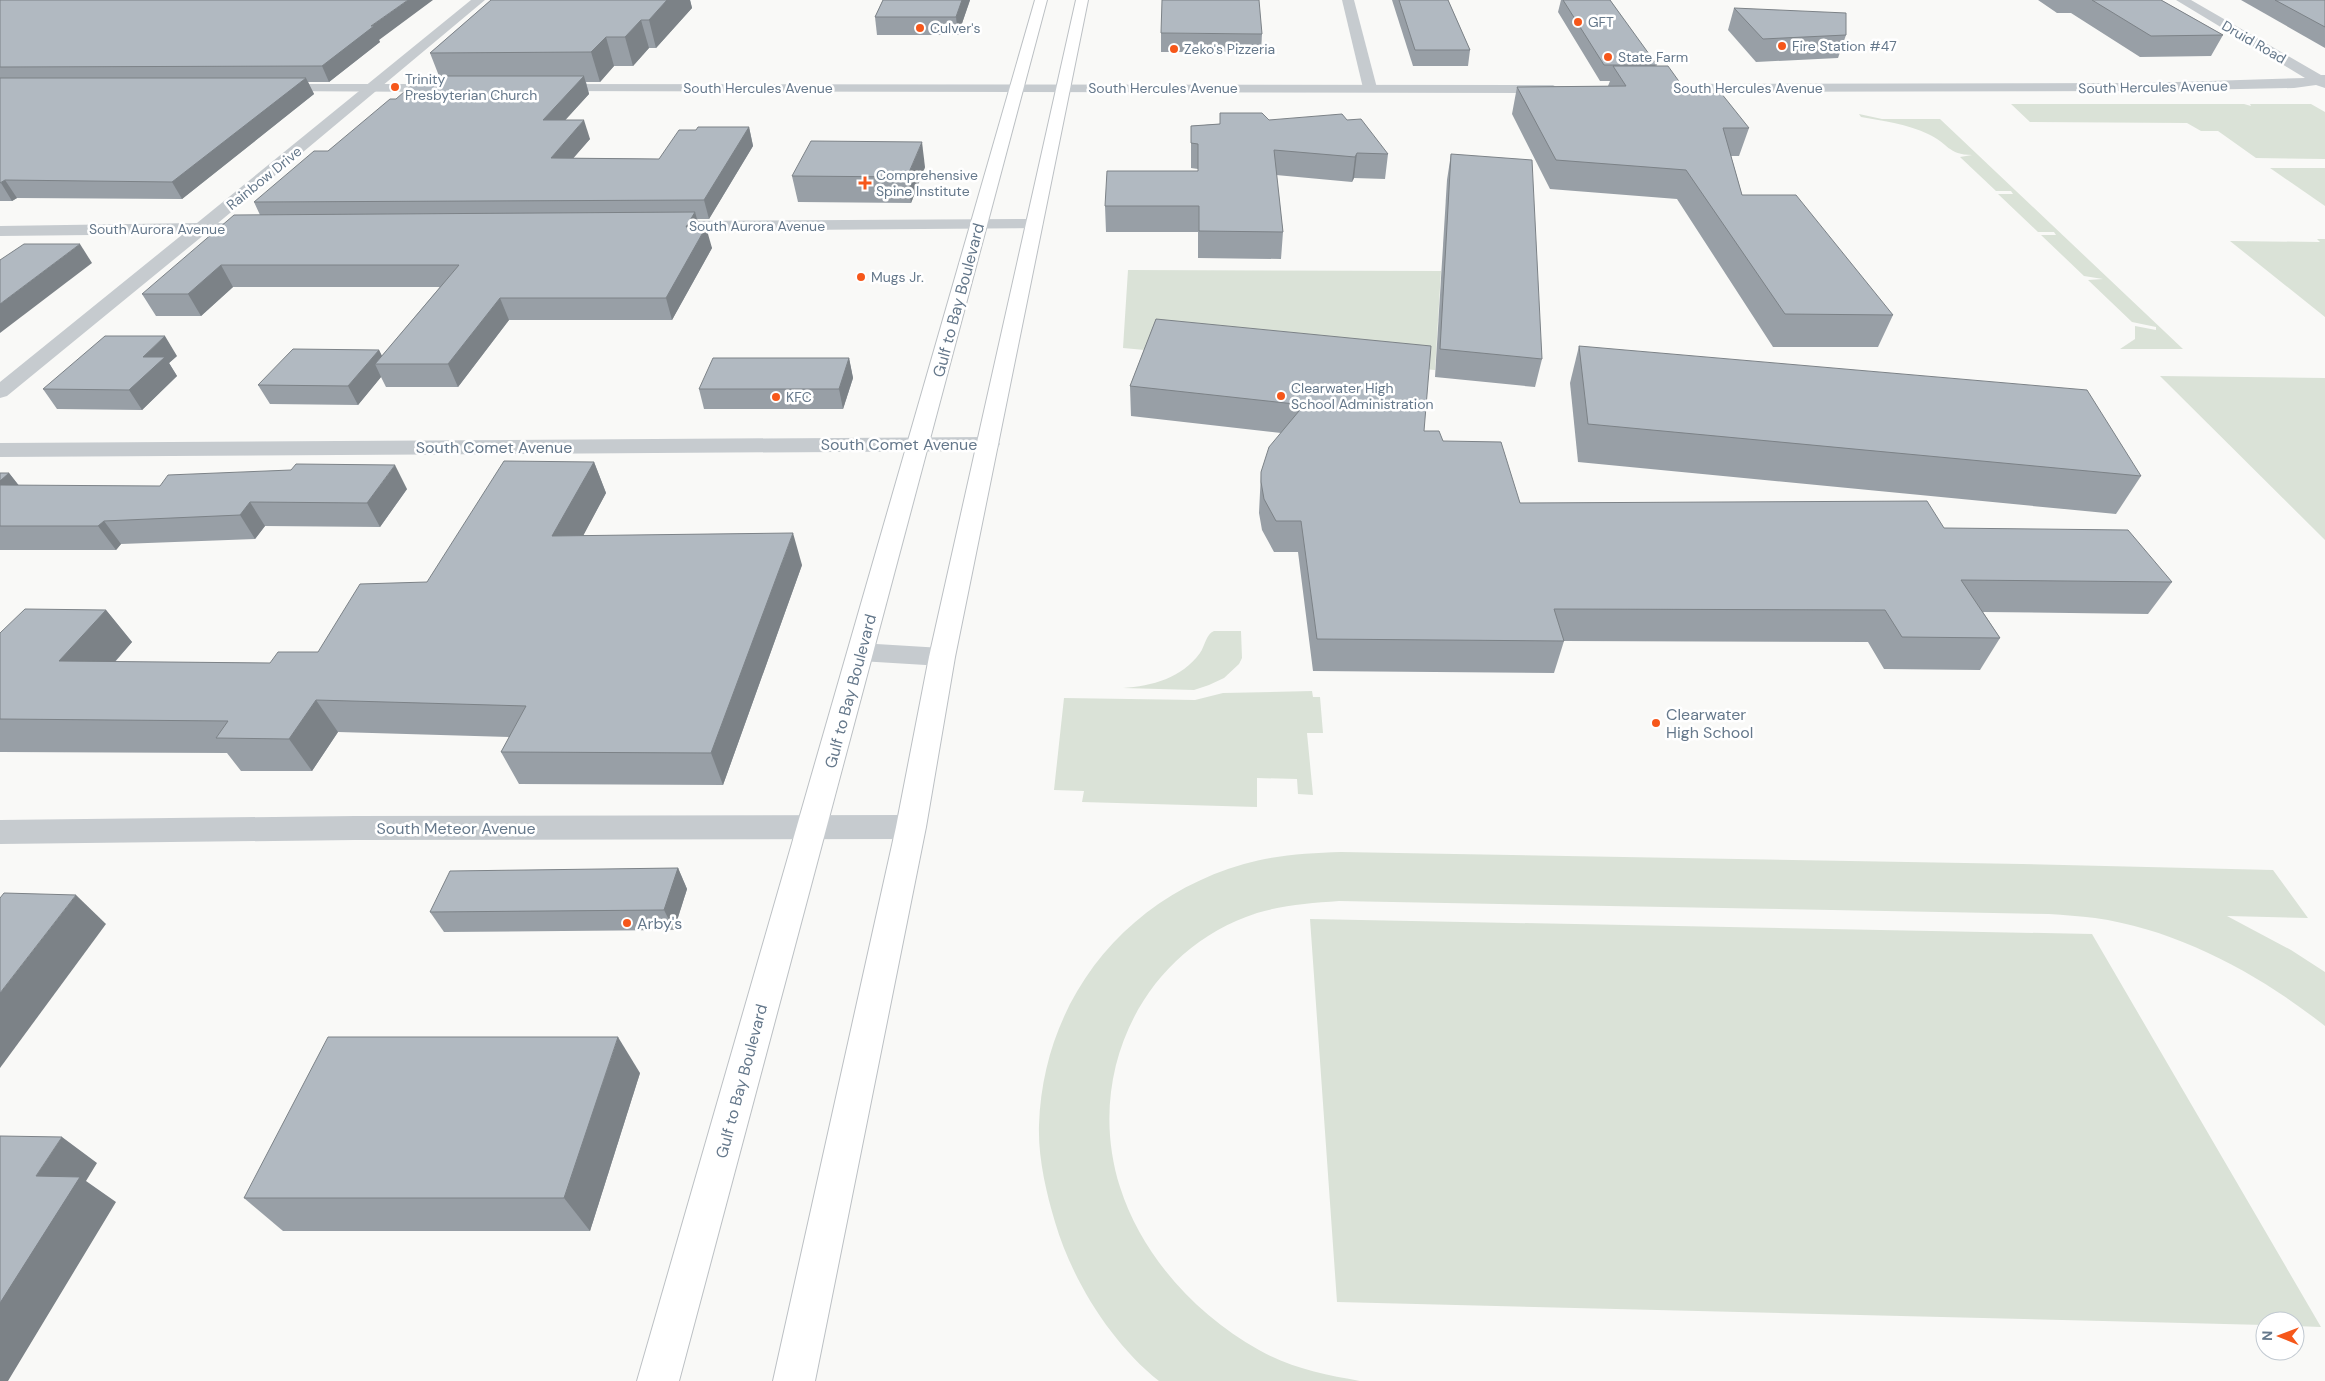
<svg xmlns="http://www.w3.org/2000/svg" width="2325" height="1381" viewBox="0 0 2325 1381" font-family="'DM Sans',sans-serif">
	<style>
		.green { fill: #dae2d7 }
		.lines { fill: none; stroke-linecap: round; stroke-linejoin: round }
		.primary-casing { stroke: #bcc0c4; stroke-width: 2 }
		.minor { fill: #c6cbcf; fill-rule: evenodd }
		.tertiary { fill: #c6cbcf; fill-rule: evenodd }
		.primary { fill: #fff; fill-rule: evenodd }
		.wall { fill: #989fa6 }
		.shaded-wall { fill: #7c8287 }
		.building { fill: #b1b9c1; stroke: #7c8287 }
		.poi-dot { fill: #f6571a; stroke: #fff; stroke-width: 2 }
		.labels { text-anchor: middle; stroke-width: 5; stroke-linejoin: round; paint-order: stroke }
		.far-poi-label { font-size: 14px; fill: #65788b; stroke: #fff; text-anchor: start }
		.far-street-label { font-size: 14px; fill: #65788b; stroke: #fff }
		.street-label { font-size: 16px; fill: #65788b; stroke: #fff }
		.poi-label { font-size: 16px; fill: #65788b; stroke: #fff; text-anchor: start }
	</style>
	<rect width="100%" height="100%" fill="#f9f9f7"/>
	<g class="green">
		<path d="M2011 104H2244L2251 106 2250 104H2311L2325 112V159L2256 158 2218 131H2201L2187 123 2030 122Z"/>
		<path d="M1859 114 1882 119H1940L2183 349H2120L2135 339V326L2156 330V327L2132 322 2088 280 2103 279 2084 276 2041 235H2056L2054 232H2038L1998 194H2013L2011 191H1996L1960 157 1972 155C1948 155 1948 143 1928 134 1907 124 1884 121 1861 117Z"/>
		<path d="M2270 168H2325V206Z"/>
		<path d="M2317 239H2325V317L2230 241 2320 242Z"/>
		<path d="M1128 270 1441 271 1435 370 1372 364 1371 371 1123 348Z"/>
		<path d="M2160 376 2325 378V540Z"/>
		<path d="M1214 631H1241L1242 658 1239 664 1224 678 1209 685 1194 690 1123 688C1152 686 1182 678 1200 653 1205 646 1206 634 1214 631Z"/>
		<path d="M1312 691 1313 697H1320L1323 733H1307L1313 795 1298 794 1297 779 1257 778V807L1082 802 1084 791 1054 790 1064 698 1195 700 1223 693Z"/>
		<path d="M1341 852 2022 864 2273 870 2308 918 2227 916 2291 950 2325 972V1026C2259 974 2179 930 2095 918 2080 916 2064 915 2049 914L1339 901C1311 903 1284 905 1257 913 1142 950 1084 1074 1120 1187 1142 1256 1196 1315 1259 1350 1290 1368 1325 1375 1360 1381H1159C1111 1343 1072 1280 1055 1222 1046 1191 1038 1158 1039 1125 1043 1001 1124 898 1244 864 1275 855 1308 853 1341 852Z"/>
		<path d="M1310 919 2092 934 2321 1327 2295 1326V1321H2265V1325L1337 1302Z"/>
	</g>
	<g class="lines">
		<g class="primary-casing">
			<g id="primary">
				<path d="M1035 0H1047L679 1381H637Z"/>
				<path d="M1076 0H1088L955 657 926 827 815 1381H773L896 827 929 657Z"/>
			</g>
		</g>
		<g class="minor">
			<path d="M471 0H485L218 223 262 224 265 228 262 232 205 234 7 396 0 398V382L183 234 0 236V226L197 223Z"/>
			<path d="M1342 0H1354L1377 88 1375 91 1370 92 1363 88Z"/>
			<path d="M1034 219 1040 220 1043 224 1040 228 661 231 655 230 652 226 655 222 661 221Z"/>
			<path d="M989 437 997 439 1000 444 997 449 989 451 0 457V443Z"/>
			<path d="M860 643 942 648 951 650 955 657 951 664 942 666 860 661 851 658 847 652 851 646Z"/>
			<path d="M911 815 922 819 926 827 922 835 911 839 355 840 0 844V820L355 816Z"/>
		</g>
		<g class="tertiary">
			<path d="M2176 0H2191L2321 75H2325V88L2316 85 2294 88 2145 91 1646 92 1639 88 1646 84 2145 83 2305 78Z"/>
			<path d="M274 84H446L453 88 446 92 269 91 267 88 269 85Z"/>
			<path d="M551 84 1553 85 1560 89 1553 93 546 91 544 88Z"/>
		</g>
		<use href="#primary" class="primary"/>
	</g>
	<g class="wall">
		<path d="M0 0 379 40 380 42 329 82H308L314 94 182 199 17 198 12 201H0Z"/>
		<path d="M491 0H690L692 8 656 48H649L633 66H614L600 82H586L589 94 565 120 590 139 573 158 659 159 696 130 749 127 753 146 709 219H697L699 227 712 248 672 320H509L458 387H386L381 377 358 405 270 404 258 385 379 350 382 356 440 287H233L201 316H156L142 294 260 215 254 202 328 151 396 99 439 76 430 53Z"/>
		<path d="M883 0H970L958 35H877L875 17Z"/>
		<path d="M1392 0H1448L1470 50 1468 66H1413Z"/>
		<path d="M1561 0H1610L1656 66 1688 94 1749 128 1739 156H1731L1742 195 1893 315 1878 347H1773L1677 199 1550 189 1512 114 1517 87 1608 86 1610 81H1600L1558 12Z"/>
		<path d="M2038 0H2161L2223 35 2211 56 2140 57 2071 13H2057Z"/>
		<path d="M2241 0H2325V48Z"/>
		<path d="M1734 8 1846 35 1838 58 1756 62 1728 30Z"/>
		<path d="M1161 33 1262 34 1261 52H1161Z"/>
		<path d="M1269 120H1347L1388 154 1385 179 1354 178 1352 182 1276 175 1283 232 1281 259 1198 258V232H1106L1105 206 1198 171V169L1191 168V126Z"/>
		<path d="M1451 154 1542 359 1535 387 1435 377 1447 180Z"/>
		<path d="M925 167 911 203 798 202 792 176Z"/>
		<path d="M1156 319 1424 431 1443 441 1520 503 1944 528 2172 582 2148 614 1983 612 2000 638 1980 670 1884 669 1868 642 1564 641 1554 673 1313 671 1298 552H1274L1262 530 1259 513 1261 472 1281 433 1131 416 1130 386Z"/>
		<path d="M1579 346 2141 476 2116 514 1578 462 1570 383Z"/>
		<path d="M177 356 169 363 177 376 142 410 57 409 43 389Z"/>
		<path d="M849 358 853 378 843 409H704L699 389Z"/>
		<path d="M594 462 606 493 583 535 802 565 723 785 519 784 501 752 509 737 338 732 312 771H241L227 753 0 752V633L106 610 132 642 115 662 270 663 318 652 427 582Z"/>
		<path d="M0 473H9L19 486 407 489 380 527 265 526 255 539 121 544 116 550H0Z"/>
		<path d="M678 868 687 889 674 930 444 932 430 912Z"/>
		<path d="M640 1073 590 1231H283L244 1198Z"/>
	</g>
	<g class="shaded-wall">
		<path d="M408 0H433L379 40 380 42 329 82 322 66 371 26Z"/>
		<path d="M667 0H690L692 8 656 48 649 20Z"/>
		<path d="M962 0H970L958 35 956 17Z"/>
		<path d="M641 20 649 48 633 66 625 37Z"/>
		<path d="M606 37 614 66 600 82 591 52Z"/>
		<path d="M584 76 589 94 549 138 543 120Z"/>
		<path d="M306 78 314 94 182 199 172 182Z"/>
		<path d="M584 120 590 139 557 177 551 158Z"/>
		<path d="M749 127 753 146 709 219 704 200Z"/>
		<path d="M922 142 925 167 911 203 907 177Z"/>
		<path d="M1357 153 1354 178 1352 182 1355 157Z"/>
		<path d="M5 180 17 198 12 201 1 183Z"/>
		<path d="M695 212 701 233 686 227Z"/>
		<path d="M706 227 712 248 672 320 666 298Z"/>
		<path d="M80 244 92 263 0 333V304Z"/>
		<path d="M221 265 233 287 201 316 188 294Z"/>
		<path d="M500 298 509 320 458 387 448 364Z"/>
		<path d="M165 336 177 356 169 363 177 376 142 410 129 390 143 357Z"/>
		<path d="M379 350 386 364H375L381 377 358 405 348 386Z"/>
		<path d="M849 358 853 378 843 409 839 389Z"/>
		<path d="M594 462 606 493 566 568 552 536Z"/>
		<path d="M395 465 407 489 380 527 367 503Z"/>
		<path d="M9 473 28 497 0 492V481Z"/>
		<path d="M250 502 265 526 255 539 240 515Z"/>
		<path d="M104 521 121 544 116 550 98 526Z"/>
		<path d="M793 533 802 565 723 785 711 753Z"/>
		<path d="M106 610 132 642 86 694 59 661Z"/>
		<path d="M316 700 338 732 312 771 289 739Z"/>
		<path d="M678 868 687 889 674 930 664 910Z"/>
		<path d="M76 895 106 924 0 1068V993Z"/>
		<path d="M618 1037 640 1073 590 1231 564 1198Z"/>
		<path d="M62 1137 97 1163 86 1181 116 1202 8 1381H0V1303L36 1176Z"/>
	</g>
	<g class="building">
		<path d="M0 0H408L371 26H374L322 66 0 67Z"/>
		<path d="M491 0H667L649 20H641L625 37H606L591 52 430 53Z"/>
		<path d="M883 0H962L956 17H875Z"/>
		<path d="M1162 0H1259L1262 34 1161 33Z"/>
		<path d="M1399 0H1448L1470 50H1415Z"/>
		<path d="M1563 0H1610L1657 65H1604Z"/>
		<path d="M2092 0H2161L2223 35 2151 36Z"/>
		<path d="M2275 0H2325V27Z"/>
		<path d="M1734 8 1846 13V35L1763 39Z"/>
		<path d="M1613 66H1668L1688 94 1721 93 1749 128H1723L1742 195H1796L1893 315 1785 314 1686 170 1556 160 1517 87 1626 86Z"/>
		<path d="M422 76H584L543 120H584L551 158 659 159 679 130H696L698 127H749L704 200 254 202 314 151H328L390 99H396Z"/>
		<path d="M0 78H306L172 182 5 180 0 183Z"/>
		<path d="M1220 113H1262L1269 120 1342 114 1347 120 1361 119 1388 154 1357 153 1355 157 1274 150 1283 232 1199 231V206H1105L1107 171H1198V144L1191 143V126L1220 124Z"/>
		<path d="M811 141 922 142 907 177 792 176Z"/>
		<path d="M1451 154 1532 160 1542 359 1440 349Z"/>
		<path d="M695 212 686 227H706L666 298H500L448 364H375L459 265H221L188 294H142L234 215Z"/>
		<path d="M24 244H80L0 304V260Z"/>
		<path d="M1156 319 1431 346 1424 431H1439L1443 441 1501 442 1520 503 1927 501 1944 528 2128 530 2172 582 1961 580 2000 638 1902 637 1885 610 1554 609 1564 641 1317 639 1301 521H1276L1264 499 1261 482V472L1269 447 1304 405 1130 386Z"/>
		<path d="M105 336H165L143 357H165L129 390 43 389Z"/>
		<path d="M1579 346 2087 390 2141 476 1588 424Z"/>
		<path d="M293 349 379 350 348 386 258 385Z"/>
		<path d="M713 358H849L839 389H699Z"/>
		<path d="M504 461 594 462 552 536 793 533 711 753 501 752 526 706 316 700 289 739 216 738 228 721 0 719V633L25 609 106 610 59 661 270 663 278 652H318L360 584 427 582Z"/>
		<path d="M296 464 395 465 367 503 250 502 240 515 104 521 98 526H0V485L160 486 168 475 291 470Z"/>
		<path d="M0 473H9L0 481Z"/>
		<path d="M678 868 664 910 430 912 450 871Z"/>
		<path d="M4 893 76 895 0 993V898Z"/>
		<path d="M328 1037H618L564 1198H244Z"/>
		<path d="M0 1136 62 1137 36 1176 80 1177 0 1303Z"/>
	</g>
	<g class="poi-dot">
		<circle cx="1578" cy="22" r="5"/>
		<circle cx="920" cy="28" r="5"/>
		<circle cx="1782" cy="46" r="5"/>
		<circle cx="1174" cy="49" r="5"/>
		<circle cx="1608" cy="57" r="5"/>
		<circle cx="395" cy="87" r="5"/>
		<path d="M862.5 175.5h5v5h5v5h-5v5h-5v-5h-5v-5h5z"/>
		<circle cx="861" cy="277" r="5"/>
		<circle cx="1281" cy="396" r="5"/>
		<circle cx="776" cy="397" r="5"/>
		<circle cx="1656" cy="723" r="5"/>
		<circle cx="627" cy="923" r="5"/>
	</g>
	<g class="labels">
		<g class="far-poi-label">
			<text x="1588" y="27">GFT</text>
			<text x="930" y="33">Culver's</text>
			<text x="1792" y="51">Fire Station #47</text>
			<text x="1184" y="54">Zeko's Pizzeria</text>
			<text x="1618" y="62">State Farm</text>
			<text x="405" y="84">Trinity<tspan x="405" dy="16">Presbyterian Church</tspan></text>
			<text x="876" y="180">Comprehensive<tspan x="876" dy="16">Spine Institute</tspan></text>
			<text x="871" y="282">Mugs Jr.</text>
			<text x="1291" y="393">Clearwater High<tspan x="1291" dy="16">School Administration</tspan></text>
			<text x="786" y="402">KFC</text>
		</g>
		<g class="far-street-label">
			<text transform="translate(2254 42) rotate(30)" y="5">Druid Road</text>
			<text transform="translate(2153 87) rotate(-1)" y="5">South Hercules Avenue</text>
			<text x="758" y="93">South Hercules Avenue</text>
			<text x="1163" y="93">South Hercules Avenue</text>
			<text x="1748" y="93">South Hercules Avenue</text>
			<text transform="translate(264 178) rotate(-39)" y="5">Rainbow Drive</text>
			<text x="757" y="231">South Aurora Avenue</text>
			<text x="157" y="234">South Aurora Avenue</text>
		</g>
		<g class="street-label">
			<text transform="translate(958 300) rotate(-75)" y="6">Gulf to Bay Boulevard</text>
			<text x="899" y="450">South Comet Avenue</text>
			<text x="494" y="453">South Comet Avenue</text>
			<text transform="translate(850 691) rotate(-75)" y="6">Gulf to Bay Boulevard</text>
			<text x="456" y="834">South Meteor Avenue</text>
			<text transform="translate(741 1081) rotate(-75)" y="6">Gulf to Bay Boulevard</text>
		</g>
		<g class="poi-label">
			<text x="1666" y="720">Clearwater<tspan x="1666" dy="18">High School</tspan></text>
			<text x="637" y="929">Arby's</text>
		</g>
	</g>
	<g transform="translate(2280 1336) rotate(271)"><circle r="24" fill="#ffffff" stroke="#c1c9d1"/>
	<path d="M0-4L9 19L0 12L-9 19Z" fill="#f6571a"/>
	<text y="-8" font-size="14" font-weight="bold" text-anchor="middle" fill="#65788b">N</text>
	</g>
</svg>
